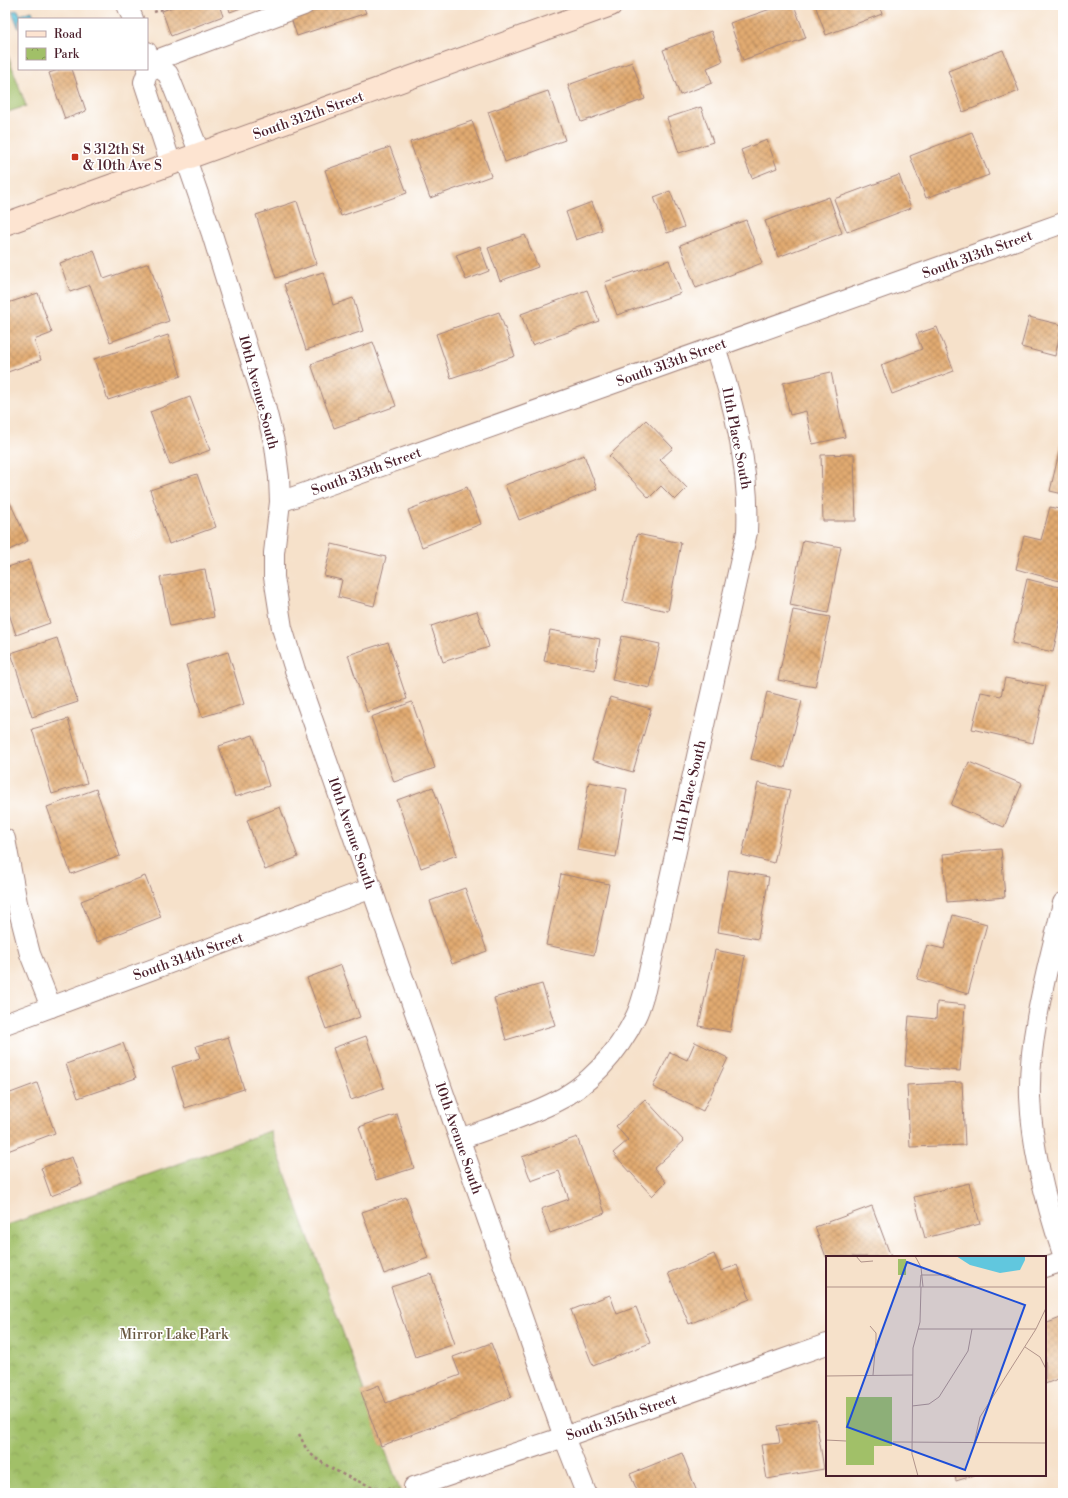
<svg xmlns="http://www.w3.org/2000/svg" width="1068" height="1498" viewBox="0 0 1068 1498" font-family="'Libre Bodoni',serif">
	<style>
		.park { fill: url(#park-crowns); stroke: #76704a }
		.garden { fill: #a1c068; stroke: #76704a }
		.water { fill: url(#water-rules); stroke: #567384 }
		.building { fill: url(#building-cross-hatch) }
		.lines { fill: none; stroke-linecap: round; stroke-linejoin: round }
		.street-casing { stroke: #a0807a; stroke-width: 22 }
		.secondary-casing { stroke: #a0807a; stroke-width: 24 }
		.path { stroke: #a0807a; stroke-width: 2.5; stroke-dasharray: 3 3; stroke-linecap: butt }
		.street { stroke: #fff; stroke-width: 20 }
		.secondary { stroke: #fde4d1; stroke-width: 22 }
		.poi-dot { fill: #c8321e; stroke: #fff; stroke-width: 1.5 }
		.labels { text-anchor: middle; stroke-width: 3.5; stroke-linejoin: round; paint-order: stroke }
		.street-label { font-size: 14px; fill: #4a1f2b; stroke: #fff }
		.poi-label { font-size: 14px; fill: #4a1f2b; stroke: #fff; text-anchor: start }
		.park-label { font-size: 14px; fill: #685740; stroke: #fff }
		.inset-road { fill: none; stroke: #b1938a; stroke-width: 1 }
		.view { fill: #1d4ed8; fill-opacity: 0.15; stroke: #1d4ed8; stroke-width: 2 }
		.inset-edge { fill: none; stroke: #4a1f2b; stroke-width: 2 }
	</style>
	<defs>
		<pattern id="park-crowns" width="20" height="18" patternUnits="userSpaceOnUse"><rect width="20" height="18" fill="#a1c068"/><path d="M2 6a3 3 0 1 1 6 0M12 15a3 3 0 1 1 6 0" fill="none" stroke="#859b56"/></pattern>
		<pattern id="water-rules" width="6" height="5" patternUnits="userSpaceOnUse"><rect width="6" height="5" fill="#61c7de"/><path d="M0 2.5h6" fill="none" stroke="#56aabf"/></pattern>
		<pattern id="building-cross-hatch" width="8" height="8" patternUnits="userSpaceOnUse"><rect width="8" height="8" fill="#e1aa71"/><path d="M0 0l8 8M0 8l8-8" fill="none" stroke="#b88a5d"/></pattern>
	</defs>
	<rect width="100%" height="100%" fill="#fff"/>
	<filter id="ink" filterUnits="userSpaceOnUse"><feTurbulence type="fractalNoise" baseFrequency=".025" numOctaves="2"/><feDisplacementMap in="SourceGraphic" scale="8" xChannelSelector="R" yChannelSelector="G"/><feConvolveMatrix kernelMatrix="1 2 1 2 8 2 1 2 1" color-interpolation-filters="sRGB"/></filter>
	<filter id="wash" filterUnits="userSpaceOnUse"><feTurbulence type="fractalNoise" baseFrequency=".012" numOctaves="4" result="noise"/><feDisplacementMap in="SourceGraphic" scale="16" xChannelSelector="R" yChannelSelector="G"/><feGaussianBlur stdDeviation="0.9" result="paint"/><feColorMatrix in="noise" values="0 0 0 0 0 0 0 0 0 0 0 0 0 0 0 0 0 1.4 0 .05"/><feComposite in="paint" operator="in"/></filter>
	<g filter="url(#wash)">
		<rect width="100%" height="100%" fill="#f6e1ca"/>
		<path class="park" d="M270 1131 401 1493H5V1226Z"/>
		<path class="garden" d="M5 47 26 106 5 113Z"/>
		<path class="water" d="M18 10 20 15 32 11 35 19H19V29L12 11Z"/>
		<g id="blocks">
			<g class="building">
				<path d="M178 5H219L223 16 171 36 162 11Z"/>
				<path d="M228 5H249L230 12Z"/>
				<path d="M330 5H363L366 13 297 36 291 18Z"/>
				<path d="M782 5H794L806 38 743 60 730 23Z"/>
				<path d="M815 5H879L882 14 826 35Z"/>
				<path d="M711 31 723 61 707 68 712 83 680 95 663 50Z"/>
				<path d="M1003 50 1019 91 963 112 948 71Z"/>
				<path d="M632 62 645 99 581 122 568 85Z"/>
				<path d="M61 69H72L86 111 65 119 49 73Z"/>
				<path d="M548 91 565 140 505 162 488 112Z"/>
				<path d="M701 107 713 142 679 153 667 118Z"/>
				<path d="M472 121 491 176 430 198 410 142Z"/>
				<path d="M972 132 989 175 926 198 910 156Z"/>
				<path d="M767 140 777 168 752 178 741 150Z"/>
				<path d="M390 147 407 193 341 216 325 170Z"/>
				<path d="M899 175 911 208 847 232 834 199Z"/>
				<path d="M670 191 684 227 667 233 654 197Z"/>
				<path d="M829 197 842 233 778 257 765 221Z"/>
				<path d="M297 201 317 264 276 278 256 215Z"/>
				<path d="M592 202 602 230 576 240 566 212Z"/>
				<path d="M746 220 762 263 696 288 680 245Z"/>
				<path d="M525 235 538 267 500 281 488 248Z"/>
				<path d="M480 246 489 271 466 280 456 255Z"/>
				<path d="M94 250 104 279 149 263 169 321 110 342 90 285 70 292 60 263Z"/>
				<path d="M669 260 681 293 617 315 605 282Z"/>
				<path d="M323 272 333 305 353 298 363 331 306 350 284 284Z"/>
				<path d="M587 290 599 321 532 345 521 314Z"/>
				<path d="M38 293 52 333 34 340 41 360 5 373V304Z"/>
				<path d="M499 312 515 356 451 378 436 334Z"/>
				<path d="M1029 317 1062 325 1055 356 1021 347Z"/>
				<path d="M937 327 954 371 892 394 881 365 922 349 916 334Z"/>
				<path d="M168 335 181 376 108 400 94 359Z"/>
				<path d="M373 342 396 406 334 428 311 364Z"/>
				<path d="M831 372 845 437 813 444 806 411 790 415 783 383Z"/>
				<path d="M190 397 210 450 170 465 150 412Z"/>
				<path d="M646 420 673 448 660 460 687 488 675 500 661 486 649 498 609 456Z"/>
				<path d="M1062 440H1063V494L1050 491Z"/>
				<path d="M854 454 856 521H823L821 455Z"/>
				<path d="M584 455 597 489 519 520 505 485Z"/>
				<path d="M197 474 216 527 169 544 150 490Z"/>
				<path d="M467 487 481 524 422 547 408 510Z"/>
				<path d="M5 492 28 541 5 552Z"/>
				<path d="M1050 507 1063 510V582L1016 569 1024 536 1041 540Z"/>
				<path d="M637 534 681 543 668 611 623 602Z"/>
				<path d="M803 540 841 547 828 613 790 605Z"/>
				<path d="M332 544 386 557 374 606 338 597 342 580 324 576Z"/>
				<path d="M29 560 50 623 16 635 5 601V568Z"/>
				<path d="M205 569 214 617 170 626 160 577Z"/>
				<path d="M1027 579 1063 588V607L1053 652 1012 643Z"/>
				<path d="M793 610 830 617 815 687 778 680Z"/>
				<path d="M477 611 489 647 443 662 431 626Z"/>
				<path d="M550 630 600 639 595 670 544 661Z"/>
				<path d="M622 636 660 644 650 688 612 680Z"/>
				<path d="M57 638 78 702 32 717 11 653Z"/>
				<path d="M388 642 407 699 367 712 348 655Z"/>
				<path d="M228 652 244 704 202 717 186 665Z"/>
				<path d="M1005 678 1046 686 1033 743 972 729 981 692 1001 696Z"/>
				<path d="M767 692 802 701 785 768 751 759Z"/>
				<path d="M610 697 651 709 633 772 592 760Z"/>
				<path d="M412 702 435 768 394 782 371 717Z"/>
				<path d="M68 719 87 783 52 794 32 729Z"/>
				<path d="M253 735 269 786 235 797 219 746Z"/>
				<path d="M969 762 1022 784 1004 827 951 805Z"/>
				<path d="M589 782 627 789 616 857 577 850Z"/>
				<path d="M758 783 790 790 774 863 742 855Z"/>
				<path d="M433 787 457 855 421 868 397 800Z"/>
				<path d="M96 789 120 856 71 874 47 807Z"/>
				<path d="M280 807 298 857 265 870 247 820Z"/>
				<path d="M1001 849 1005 897 947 902 943 854Z"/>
				<path d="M729 870 769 877 758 939 718 932Z"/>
				<path d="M561 874 609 884 594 955 546 945Z"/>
				<path d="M145 876 161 917 97 942 81 901Z"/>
				<path d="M465 888 487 951 452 964 430 901Z"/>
				<path d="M953 915 987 924 968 994 917 979 927 945 944 949Z"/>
				<path d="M715 950 745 956 730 1032 699 1026Z"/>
				<path d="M341 965 360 1017 326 1029 307 978Z"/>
				<path d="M542 984 555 1025 506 1040 494 998Z"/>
				<path d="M937 1002 965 1005 960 1071 905 1066 909 1016 936 1019Z"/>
				<path d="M366 1036 384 1088 351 1100 333 1048Z"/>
				<path d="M228 1037 244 1089 185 1108 172 1067 200 1058 196 1046Z"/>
				<path d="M695 1042 728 1058 703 1111 653 1087 670 1052 687 1060Z"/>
				<path d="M123 1043 136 1078 78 1098 66 1064Z"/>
				<path d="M962 1082 965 1145 910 1147 907 1085Z"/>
				<path d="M37 1083 55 1133 5 1152V1095Z"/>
				<path d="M645 1099 684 1141 654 1168 666 1182 652 1196 613 1153 628 1140 616 1126Z"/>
				<path d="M397 1114 414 1168 376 1180 359 1127Z"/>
				<path d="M577 1137 605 1213 550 1233 541 1209 569 1199 559 1171 531 1181 522 1157Z"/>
				<path d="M72 1157 82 1184 51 1196 41 1168Z"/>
				<path d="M969 1183 980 1224 925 1238 914 1197Z"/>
				<path d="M406 1197 428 1258 384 1274 362 1212Z"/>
				<path d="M872 1206 891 1257H826L815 1227Z"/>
				<path d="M714 1254 721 1271 737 1265 750 1299 689 1324 668 1273Z"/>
				<path d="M431 1274 455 1344 415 1357 391 1287Z"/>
				<path d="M610 1295 617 1314 636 1307 650 1343 593 1366 571 1310Z"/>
				<path d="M1063 1317V1377L1045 1384V1324Z"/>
				<path d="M491 1343 512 1397 381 1446 361 1392 379 1385 386 1403 460 1375 453 1357Z"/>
				<path d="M816 1419 824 1469 767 1479 761 1445 780 1443 777 1426Z"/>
				<path d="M682 1453 697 1492 694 1493H638L630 1474Z"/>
				<path d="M955 1475H975L956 1481Z"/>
			</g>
		</g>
	</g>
	<g filter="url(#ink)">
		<use href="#blocks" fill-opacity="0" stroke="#a0807a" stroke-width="1"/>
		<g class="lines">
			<g class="street-casing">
				<g id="street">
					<path d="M127 5 133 19"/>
					<path d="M147 52 151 62 168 74 200 154"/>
					<path d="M186 159 212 234 265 406 275 446 279 477 280 502 274 553V577L282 628 295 670 564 1437 586 1493"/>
					<path d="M171 164 144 82 151 62 304 5"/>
					<path d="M280 502 1063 223"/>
					<path d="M5 839 17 903 30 954 51 1007"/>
					<path d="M1063 903C1049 963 1028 1036 1030 1097 1032 1151 1046 1204 1063 1254"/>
					<path d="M5 1024 372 888"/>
					<path d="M460 1139C490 1128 522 1118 551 1104 588 1087 618 1053 636 1016 640 1008 642 999 645 990L747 532C750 469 735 406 715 347"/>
					<path d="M1045 1267 1063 1261"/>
					<path d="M414 1487 564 1437 827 1344"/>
				</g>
			</g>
			<g class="secondary-casing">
				<path id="secondary" d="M5 224 611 5"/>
			</g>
			<g class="path">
				<path d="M154 12 174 5"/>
				<path d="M299 1434C302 1439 304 1446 308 1451 321 1466 364 1486 383 1489 386 1489 390 1489 393 1488"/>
			</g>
			<use href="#street" class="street"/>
			<use href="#secondary" class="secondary"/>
		</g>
	</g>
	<rect class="poi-dot" x="71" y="153" width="8" height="8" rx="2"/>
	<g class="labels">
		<g class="street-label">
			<text transform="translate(308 115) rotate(-20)" y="5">South 312th Street</text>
			<text transform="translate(977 254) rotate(-20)" y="5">South 313th Street</text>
			<text transform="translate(671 362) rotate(-20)" y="5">South 313th Street</text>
			<text transform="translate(259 392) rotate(75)" y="5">10th Avenue South</text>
			<text transform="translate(737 438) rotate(79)" y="5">11th Place South</text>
			<text transform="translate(366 471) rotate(-20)" y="5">South 313th Street</text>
			<text transform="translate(689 791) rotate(-77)" y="5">11th Place South</text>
			<text transform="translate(352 833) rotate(71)" y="5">10th Avenue South</text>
			<text transform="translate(188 956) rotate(-20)" y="5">South 314th Street</text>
			<text transform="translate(459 1138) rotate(71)" y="5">10th Avenue South</text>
			<text transform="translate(621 1417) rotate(-19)" y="5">South 315th Street</text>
		</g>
		<g class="poi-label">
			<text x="83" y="154">S 312th St<tspan x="83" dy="16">&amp; 10th Ave S</tspan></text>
		</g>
		<g class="park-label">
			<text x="174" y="1339">Mirror Lake Park</text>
		</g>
	</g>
	<g transform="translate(826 1256)">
		<rect width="220" height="220" fill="#f6e1ca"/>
		<path d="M20 141H66V190H48V209H20Z" fill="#a1c068"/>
		<path d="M72 3H80V19H72Z" fill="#a1c068"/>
		<path d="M130 0H199V4L194 14 174 17 144 9Z" fill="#61c7de"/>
		<path class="inset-road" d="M30 0 35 6 47 5M89 0 95 11 97 31M95 19H122L130 23M0 31H220M94 31 95 19M44 70 50 77V84L47 119M92 73H210M199 91 214 101 220 113M0 120 87 119M86 150 103 148 113 141 142 95 146 73M0 184 20 185M67 186 220 187M148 188 154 161 210 73 220 52M92 220 86 198 87 92 94 66 95 31"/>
		<path class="view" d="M81 6 199 49 139 214 21 171Z"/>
		<rect width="220" height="220" class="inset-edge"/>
	</g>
	<rect width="1068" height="1498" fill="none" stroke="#fff" stroke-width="20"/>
	<rect x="18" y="18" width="130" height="52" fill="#ffffff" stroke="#b7a5aa"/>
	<rect x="26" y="31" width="20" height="6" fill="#fde4d1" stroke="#b7a5aa"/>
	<text x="54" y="38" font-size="12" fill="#4a1f2b">Road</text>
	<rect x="26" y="48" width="20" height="12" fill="url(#park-crowns)" stroke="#b7a5aa"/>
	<text x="54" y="58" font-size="12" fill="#4a1f2b">Park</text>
</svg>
